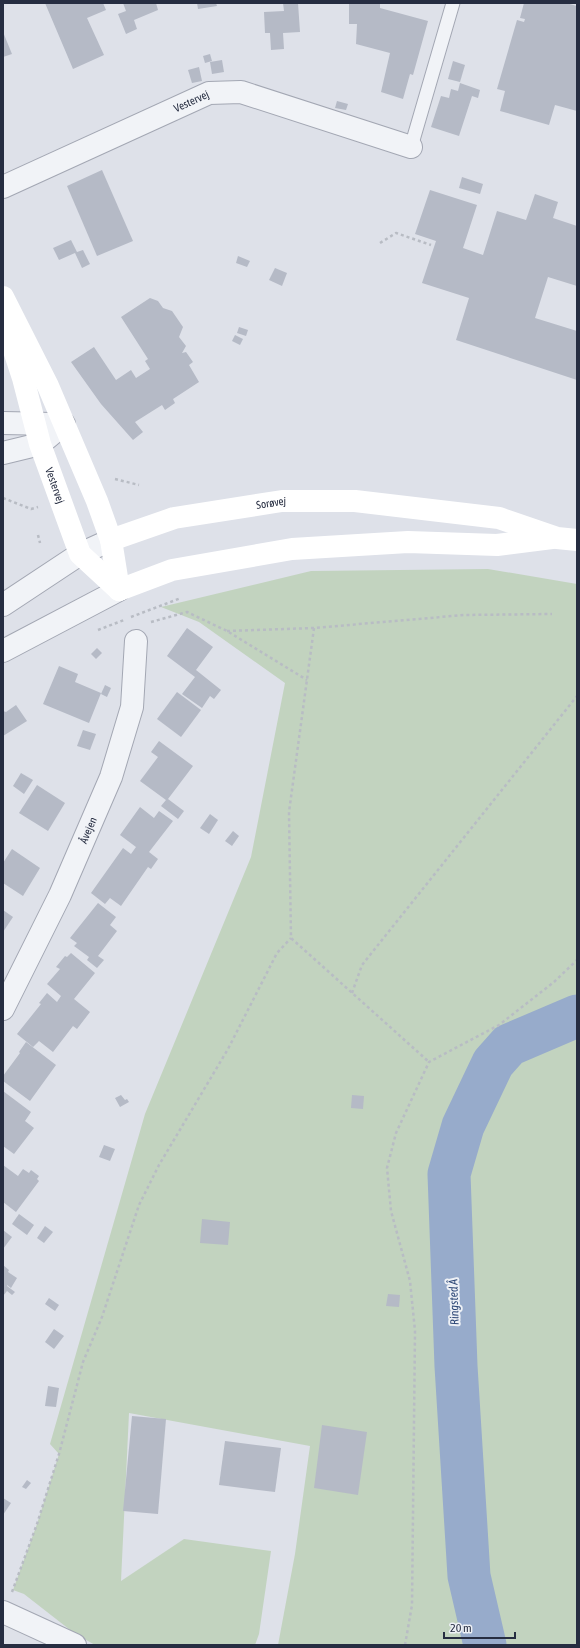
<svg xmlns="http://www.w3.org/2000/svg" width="580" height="1648" viewBox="0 0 580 1648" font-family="'Asap Condensed',sans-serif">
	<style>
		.green { fill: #c2d3bf }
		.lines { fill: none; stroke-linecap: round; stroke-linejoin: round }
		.river { stroke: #97abcb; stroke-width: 43 }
		.building { fill: #b5bac6 }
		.service-casing { stroke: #a3a7b3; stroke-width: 15 }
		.minor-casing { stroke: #a3a7b3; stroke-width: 24 }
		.tertiary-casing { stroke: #a3a7b3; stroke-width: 24 }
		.path { stroke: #b8bcc4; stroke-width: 2.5; stroke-dasharray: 3 3; stroke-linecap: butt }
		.service { stroke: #f1f3f7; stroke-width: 13 }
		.minor { stroke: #f1f3f7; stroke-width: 22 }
		.tertiary { stroke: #f1f3f7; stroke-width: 22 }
		.secondary { stroke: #fff; stroke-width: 22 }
		.labels { text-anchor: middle; stroke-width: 4; stroke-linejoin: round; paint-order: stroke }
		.street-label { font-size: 11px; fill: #262d41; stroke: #eef1f6 }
		.water-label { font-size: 12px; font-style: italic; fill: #2e4877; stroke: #eef1f6 }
	</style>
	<rect width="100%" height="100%" fill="#dee1e9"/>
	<path class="green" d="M488 569 577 584V1645H278L295 1554 310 1446 129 1413 121 1581 184 1539 271 1551 259 1634 255 1645H95L74 1633 24 1594 13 1590 37 1524 59 1454 50 1444 145 1114 251 857 285 683 199 622 161 607 311 571Z"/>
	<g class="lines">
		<path class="river" d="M485 1645 469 1576 456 1366 449 1174 463 1126 493 1063 509 1045 577 1016"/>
	</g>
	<g class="building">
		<path d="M45 3H103L106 10 87 18 104 55 73 69Z"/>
		<path d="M123 3H156L158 10 134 20 137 29 126 34 118 14 126 11Z"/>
		<path d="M197 3H216L217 6 198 9Z"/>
		<path d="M283 3H298L300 32 283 33 284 49 271 50 270 33H265L264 12 284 11Z"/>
		<path d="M349 3H380V8L428 21 413 75 410 74 403 99 381 92 390 53 356 44 357 24H349Z"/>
		<path d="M524 3H566L577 6V111L555 105 549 125 500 111 505 91 497 89 517 20 524 22 525 19 520 18Z"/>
		<path d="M3 32 12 54 3 57Z"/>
		<path d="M210 54 212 61 205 63 203 56Z"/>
		<path d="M222 60 224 72 212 74 210 62Z"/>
		<path d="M453 61 465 65 460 82 448 79Z"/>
		<path d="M199 67 202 81 192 83 188 70Z"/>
		<path d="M460 83 480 90 478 98 472 96 459 136 431 127 441 96 449 98 451 89 458 91Z"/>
		<path d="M337 101 348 104 346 110 335 108Z"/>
		<path d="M102 170 133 241 97 256 67 186Z"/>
		<path d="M462 177 483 184 480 194 459 188Z"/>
		<path d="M430 190 477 205 463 248 483 255 497 211 526 220 535 194 558 202 553 218 577 226V286L548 277 535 318 577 331V380L456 340 469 298 422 283 436 241 415 234Z"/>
		<path d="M71 240 77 252 83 250 90 264 82 268 75 253 59 260 53 248Z"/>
		<path d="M238 256 250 261 247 267 236 263Z"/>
		<path d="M275 268 287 273 282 286 269 280Z"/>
		<path d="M150 298 158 301 163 308 172 311 183 327 179 337 186 346 182 353 186 352 193 362 189 365 199 382 173 399 175 403 165 410 162 405 135 422 143 432 133 440 101 404 71 362 94 347 116 380 131 370 136 378 150 369 145 361 148 359 121 317Z"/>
		<path d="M239 327 248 330 246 336 237 333Z"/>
		<path d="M235 335 243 339 240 345 232 341Z"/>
		<path d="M187 628 213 647 196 670 221 690 214 699 210 696 202 708 182 694 195 677 167 656Z"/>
		<path d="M97 648 102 653 96 659 91 654Z"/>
		<path d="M59 666 78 674 75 682 101 693 89 723 43 704Z"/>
		<path d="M105 685 111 688 107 697 101 694Z"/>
		<path d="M177 692 201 710 181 737 157 719Z"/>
		<path d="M16 705 27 721 3 736V711L6 712Z"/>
		<path d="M83 730 96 734 90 750 77 746Z"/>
		<path d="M159 741 193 766 168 799 184 811 178 819 161 806 166 800 140 781 158 757 151 752Z"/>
		<path d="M21 773 33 780 24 794 13 786Z"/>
		<path d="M37 785 65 803 48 831 19 813Z"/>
		<path d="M140 807 154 818 159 811 173 821 149 852 158 859 151 869 148 867 121 906 110 898 105 904 91 893 123 848 131 854 136 847 120 835Z"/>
		<path d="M210 814 218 820 209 834 200 828Z"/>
		<path d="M233 831 239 836 232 846 225 841Z"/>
		<path d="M12 849 40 868 23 896 3 883V863Z"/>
		<path d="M98 903 116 917 110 925 117 931 98 956 104 960 97 968 87 960 89 957 74 946 77 943 70 938Z"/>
		<path d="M3 910 13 917 3 932Z"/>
		<path d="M71 953 95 973 74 999 90 1012 77 1029 73 1026 53 1052 39 1041 33 1047 17 1034 41 1004 39 1003 47 993 57 1002 61 996 47 984 60 969 56 967 65 956 67 957Z"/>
		<path d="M26 1042 56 1065 30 1101 3 1081V1076L20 1053 19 1052Z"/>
		<path d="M3 1091 31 1112 25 1121 34 1128 14 1154 3 1146Z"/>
		<path d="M121 1095 125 1100 127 1099 129 1102 120 1107 115 1098Z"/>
		<path d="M352 1095 364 1096 363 1109 351 1108Z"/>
		<path d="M104 1145 115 1149 110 1161 99 1157Z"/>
		<path d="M3 1165 18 1176 23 1169 29 1173 31 1170 39 1176 37 1179 39 1181 16 1212 3 1202Z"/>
		<path d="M19 1214 34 1225 27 1235 12 1224Z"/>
		<path d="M202 1219 230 1222 228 1245 200 1243Z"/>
		<path d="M45 1226 53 1232 44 1243 37 1238Z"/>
		<path d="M3 1230 12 1237 3 1249Z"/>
		<path d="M3 1265 9 1270 8 1272 17 1278 11 1288 7 1285V1286L15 1292 12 1295 7 1291 3 1296Z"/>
		<path d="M388 1294 400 1295 399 1307 386 1306Z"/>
		<path d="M49 1298 59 1305 55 1311 45 1304Z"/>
		<path d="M54 1329 64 1336 54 1349 45 1342Z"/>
		<path d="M48 1386 59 1388 56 1407 45 1406Z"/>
		<path d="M132 1416 166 1419 158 1514 123 1511Z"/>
		<path d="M322 1425 367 1432 358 1495 314 1488Z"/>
		<path d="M225 1441 281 1448 275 1492 219 1485Z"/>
		<path d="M27 1480 31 1483 26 1489 22 1487Z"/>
		<path d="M3 1498 11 1503 3 1515Z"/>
	</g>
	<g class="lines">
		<g class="service-casing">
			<path id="service" d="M411 147 453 3"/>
		</g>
		<g class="minor-casing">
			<g id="minor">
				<path id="s1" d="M3 187 209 93 241 92 411 147"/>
				<path id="s2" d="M3 1009 60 895 111 777 132 707 136 641"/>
				<path d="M3 1612 75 1645"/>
			</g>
		</g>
		<g class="tertiary-casing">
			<g id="tertiary">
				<path d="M3 423 53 424"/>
				<path d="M3 453 40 444 64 424"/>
				<path d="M3 605 80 554 111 540"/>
				<path d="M3 651 119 590"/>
			</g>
		</g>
		<g class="path">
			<path d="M380 243 396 233 431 245"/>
			<path d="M115 479 139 485"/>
			<path d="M3 498 31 509 38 507"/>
			<path d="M38 535 40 543"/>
			<path d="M131 617 181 598"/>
			<path d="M151 622 187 612 227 631 307 680"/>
			<path d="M314 628 289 812 291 938 429 1062"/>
			<path d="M98 630 124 620"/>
			<path d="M227 631 314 628 464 615 552 614"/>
			<path d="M352 993 362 965 577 696"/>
			<path d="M12 1592 37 1524 59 1454 83 1362 102 1317 139 1205 159 1165 228 1049 277 953 291 938"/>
			<path d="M405 1645 412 1605 415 1331 410 1281 391 1211 387 1168 396 1133 429 1062 499 1025 554 982 577 960"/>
		</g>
		<use href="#service" class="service"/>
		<use href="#minor" class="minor"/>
		<use href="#tertiary" class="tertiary"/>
		<g class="secondary">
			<path d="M3 297 48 386 97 501 111 540 119 590"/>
			<path id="s3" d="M6 326 23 378 40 444 80 554 119 590"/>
			<path id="s4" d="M111 540 174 518 282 501H355L499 518 557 538 577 540"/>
			<path d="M119 590 172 570 292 549 408 542 497 545 552 538"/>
		</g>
	</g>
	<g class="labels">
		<g class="street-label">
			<text dy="4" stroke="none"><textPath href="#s1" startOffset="207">Vestervej</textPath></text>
			<text dy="4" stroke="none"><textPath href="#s3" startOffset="167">Vestervej</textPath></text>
			<text dy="4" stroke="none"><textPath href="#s4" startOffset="165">Sorøvej</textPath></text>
			<text dy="4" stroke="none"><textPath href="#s2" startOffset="198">Åvejen</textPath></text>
		</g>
		<g class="water-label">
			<text transform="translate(454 1302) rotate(-92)" y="4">Ringsted Å</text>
		</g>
	</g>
	<rect width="580" height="1648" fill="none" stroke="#262d41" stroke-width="8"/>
	<path d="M444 1632v6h71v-6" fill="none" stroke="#262d41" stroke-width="2"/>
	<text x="450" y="1632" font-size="12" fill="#262d41" stroke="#eef1f6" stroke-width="3" paint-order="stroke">20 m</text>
</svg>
